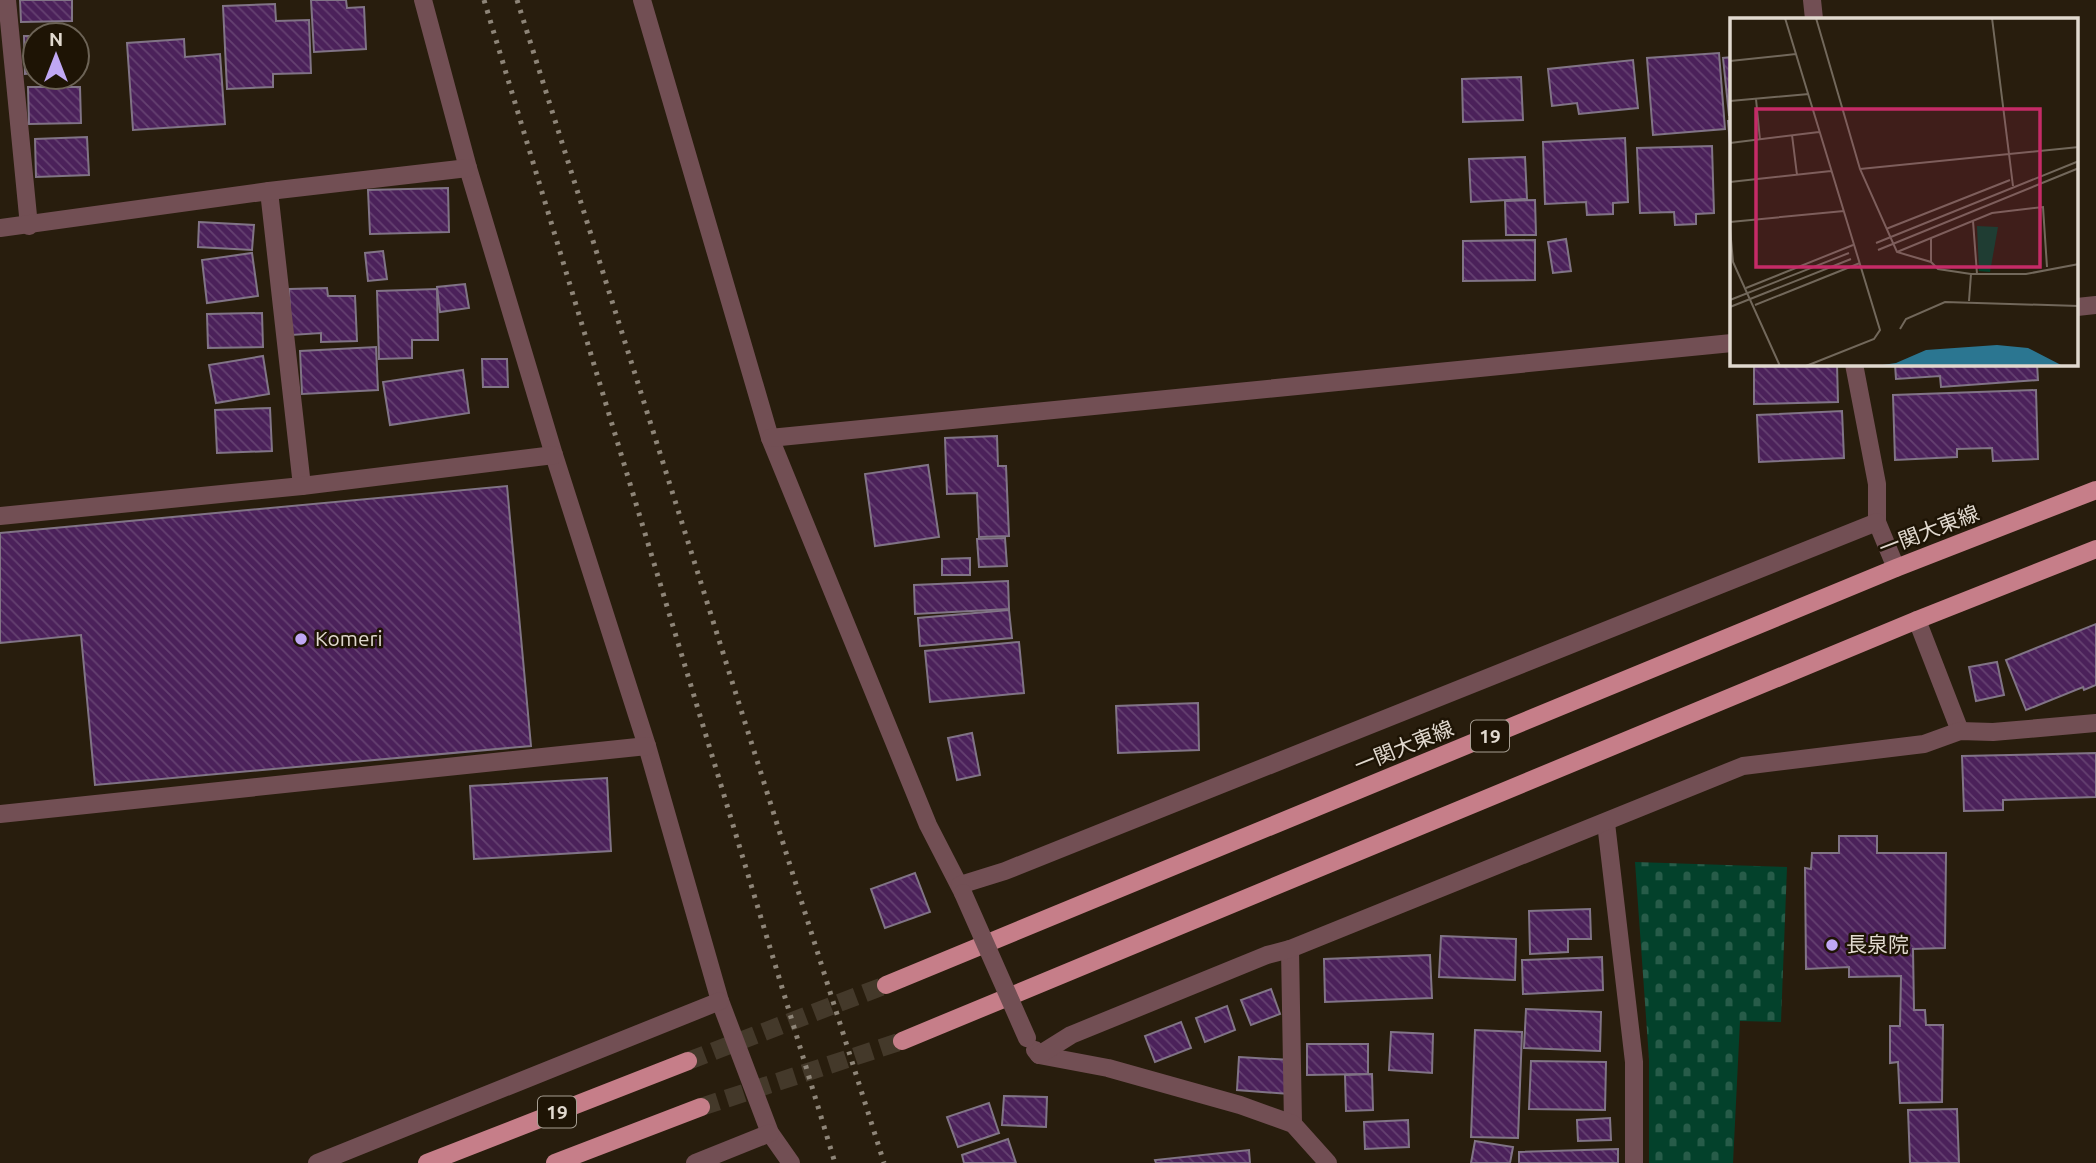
<svg xmlns="http://www.w3.org/2000/svg" width="2096" height="1163" viewBox="0 0 2096 1163" font-family="Ubuntu,'Noto Sans JP',sans-serif">
	<style>
		.cemetery { fill: url(#cemetery-stones) }
		.building { fill: url(#building-back-hatch); stroke: #817486; stroke-width: 2 }
		.lines { fill: none; stroke-linecap: round; stroke-linejoin: round }
		.major-tunnel { stroke: #44392a; stroke-width: 18; stroke-dasharray: 18 9; stroke-linecap: butt }
		.minor { stroke: #724f54; stroke-width: 18 }
		.major { stroke: #c67e89; stroke-width: 18 }
		.rail { stroke: #8e8578; stroke-width: 5; stroke-dasharray: 3.5 7; stroke-linecap: butt }
		.minor-bridge { stroke: #724f54; stroke-width: 18 }
		.poi-dot { fill: #c0a8f4; stroke: #1e1405; stroke-width: 2.5 }
		.labels { text-anchor: middle; stroke-width: 5; stroke-linejoin: round; paint-order: stroke }
		.shield { fill: #1e1405; stroke: #a69e92; stroke-width: 2 }
		.shield-label { font-size: 19px; font-weight: bold; fill: #e1d9cf }
		.street-label { font-size: 21px; fill: #e1d9cf; stroke: #1e1405 }
		.poi-label { font-size: 21px; fill: #e1d9cf; stroke: #1e1405; text-anchor: start }
		.inset-road { fill: none; stroke: #72685b; stroke-width: 2 }
		.view { fill: #c52b67; fill-opacity: 0.15; stroke: #c52b67; stroke-width: 3.5 }
		.inset-edge { fill: none; stroke: #e1d9cf; stroke-width: 3.5 }
	</style>
	<defs>
		<pattern id="cemetery-stones" width="16" height="16" patternUnits="userSpaceOnUse" patternTransform="scale(1.75)"><rect width="16" height="16" fill="#03412b"/><path d="M2 7V4a2 2 0 0 1 4 0v3zM10 15v-3a2 2 0 0 1 4 0v3z" fill="#275c49"/></pattern>
		<pattern id="building-back-hatch" width="6" height="6" patternUnits="userSpaceOnUse" patternTransform="scale(1.75)"><rect width="6" height="6" fill="#4b215a"/><path d="M-1 5l2 2M0 0l6 6M5-1l2 2" fill="none" stroke="#654171"/></pattern>
	</defs>
	<rect width="100%" height="100%" fill="#281d0d"/>
	<path class="cemetery" d="M1635 862 1787 867 1781 1022 1740 1021 1733 1163H1649V1059Z"/>
	<g class="building">
		<path d="M20 0H72V21L21 22Z"/>
		<path d="M311 0H346L347 8 364 7 366 49 314 52Z"/>
		<path d="M275 4 276 21 309 20 311 73 273 74V87L227 89 223 6Z"/>
		<path d="M24 36H35V73L25 74Z"/>
		<path d="M184 39 185 57 220 54 225 124 133 130 127 43Z"/>
		<path d="M1719 53 1725 129 1653 135 1647 58Z"/>
		<path d="M1732 57V115H1729L1723 58Z"/>
		<path d="M1633 60 1638 108 1579 114 1577 103 1552 106 1548 69Z"/>
		<path d="M1521 77 1523 120 1463 122 1462 79Z"/>
		<path d="M28 87H80L81 123 29 124Z"/>
		<path d="M1728 121H1732V166Z"/>
		<path d="M87 137 89 175 36 177 35 139Z"/>
		<path d="M1625 138 1628 202 1613 203V214L1587 215 1586 202 1545 204 1543 142Z"/>
		<path d="M1712 146 1714 213 1696 214V224L1675 225 1674 212 1640 213 1637 148Z"/>
		<path d="M1525 157 1527 199 1471 202 1469 159Z"/>
		<path d="M448 188 449 232 370 234 368 190Z"/>
		<path d="M1535 200 1536 235H1506L1505 201Z"/>
		<path d="M199 222 254 225 252 250 198 247Z"/>
		<path d="M1566 239 1571 271 1553 273 1548 242Z"/>
		<path d="M1535 240V280L1463 281V241Z"/>
		<path d="M383 251 387 279 368 281 365 253Z"/>
		<path d="M252 253 258 296 207 303 202 260Z"/>
		<path d="M465 284 469 308 440 312 437 287Z"/>
		<path d="M327 288 328 296H355L357 341 321 342V333L291 335 289 289Z"/>
		<path d="M437 289 438 340H412V358L379 359 377 291Z"/>
		<path d="M262 313 263 347 208 348 207 314Z"/>
		<path d="M376 347 378 390 302 394 300 351Z"/>
		<path d="M263 356 269 394 216 403 209 365Z"/>
		<path d="M482 359H507L508 387H483Z"/>
		<path d="M1754 364H1837L1838 402 1754 404Z"/>
		<path d="M1895 364H2037L2038 380 1941 387 1940 376 1896 379Z"/>
		<path d="M463 370 469 413 390 425 383 382Z"/>
		<path d="M2036 390 2038 459 1993 461 1992 448 1957 449V457L1895 460 1893 395Z"/>
		<path d="M270 408 272 451 217 453 215 410Z"/>
		<path d="M1842 411 1844 458 1759 462 1757 415Z"/>
		<path d="M997 436 998 466H1006L1009 536 979 537 977 493 947 494 945 438Z"/>
		<path d="M928 465 939 537 875 546 865 474Z"/>
		<path d="M507 486 531 746 95 785 81 635 0 643V533Z"/>
		<path d="M1005 538 1007 566 979 567 977 539Z"/>
		<path d="M970 558V575H942V559Z"/>
		<path d="M1008 581 1009 609 915 614 914 585Z"/>
		<path d="M1009 610 1012 638 920 646 918 618Z"/>
		<path d="M2096 624V685L2084 690 2083 687 2026 710 2006 660Z"/>
		<path d="M1019 642 1024 693 930 702 925 651Z"/>
		<path d="M1997 662 2004 695 1976 701 1969 667Z"/>
		<path d="M1198 703 1199 750 1118 753 1116 706Z"/>
		<path d="M972 733 980 775 957 780 948 738Z"/>
		<path d="M2096 753V797L2003 800V810L1964 811 1962 756Z"/>
		<path d="M607 778 611 851 474 859 470 786Z"/>
		<path d="M1839 836H1877V853H1946L1945 948 1913 949 1914 1010H1925L1926 1025H1943L1942 1102 1900 1103 1898 1062 1890 1063V1026H1900L1901 976 1849 977V967L1806 969 1805 868 1811 869 1812 853H1839Z"/>
		<path d="M915 873 930 912 885 928 871 889Z"/>
		<path d="M1590 909 1591 939H1568V952L1530 954 1529 911Z"/>
		<path d="M1441 936 1516 939 1515 980 1439 977Z"/>
		<path d="M1430 955 1432 998 1325 1002 1324 959Z"/>
		<path d="M1602 957 1603 990 1523 994 1522 960Z"/>
		<path d="M1271 989 1280 1014 1251 1025 1241 1000Z"/>
		<path d="M1227 1006 1235 1030 1205 1042 1196 1018Z"/>
		<path d="M1526 1009 1601 1012 1600 1051 1524 1048Z"/>
		<path d="M1181 1022 1191 1048 1155 1062 1145 1036Z"/>
		<path d="M1475 1030 1522 1032 1518 1138 1471 1137Z"/>
		<path d="M1391 1032 1433 1034 1432 1073 1389 1070Z"/>
		<path d="M1307 1044H1368V1074L1307 1075Z"/>
		<path d="M1239 1057 1291 1060 1289 1094 1237 1090Z"/>
		<path d="M1531 1061 1606 1062 1605 1110 1529 1109Z"/>
		<path d="M1372 1074 1373 1110 1346 1111 1345 1075Z"/>
		<path d="M1004 1096 1047 1097 1046 1127 1002 1125Z"/>
		<path d="M989 1103 999 1133 958 1147 947 1117Z"/>
		<path d="M1957 1109 1959 1163H1910L1908 1110Z"/>
		<path d="M1610 1118 1611 1140 1578 1141 1577 1120Z"/>
		<path d="M1408 1120 1409 1147 1365 1149 1364 1122Z"/>
		<path d="M1008 1139 1016 1163H964L962 1155Z"/>
		<path d="M1475 1141 1513 1147 1510 1163H1471Z"/>
		<path d="M1618 1149V1163H1519V1152Z"/>
		<path d="M1249 1150 1250 1163H1156L1155 1160Z"/>
	</g>
	<g class="lines">
		<g class="major-tunnel">
			<path d="M688 1061 886 985"/>
			<path d="M701 1107 902 1041"/>
		</g>
		<g class="minor">
			<path d="M7 0 29 226"/>
			<path d="M423 0 468 168 554 455 647 746 720 1001 770 1133 791 1163"/>
			<path d="M642 0 770 438 928 825 963 893"/>
			<path d="M1812 0 1814 19"/>
			<path d="M269 191 302 486"/>
			<path d="M0 228 269 191 468 168"/>
			<path d="M2077 307 2096 305"/>
			<path d="M1854 364 1877 484V522L1896 568"/>
			<path d="M770 438 1732 343"/>
			<path d="M0 516 302 486 554 455"/>
			<path d="M1917 620 1960 731"/>
			<path d="M0 814 647 746"/>
			<path d="M1606 823 1634 1062V1163"/>
			<path d="M960 885 1005 871 1877 522"/>
			<path d="M1290 949 1293 1124"/>
			<path d="M1035 1050 1039 1055 1108 1068 1240 1105 1293 1124 1328 1163"/>
			<path d="M1039 1055 1071 1035 1267 955 1290 949 1743 766 1924 744 1960 731 1993 732 2096 723"/>
			<path d="M317 1163 720 1001"/>
			<path d="M695 1163 770 1133"/>
		</g>
		<g class="major">
			<path d="M886 985 1896 568 2096 490"/>
			<path d="M902 1041 1917 620 2096 549"/>
			<path d="M427 1163 688 1061"/>
			<path d="M555 1163 701 1107"/>
		</g>
		<g class="rail">
			<path d="M484 0 835 1163"/>
			<path d="M517 0 884 1163"/>
		</g>
		<path class="minor-bridge" d="M963 893 1027 1038"/>
	</g>
	<g class="poi-dot">
		<circle cx="301" cy="639" r="7"/>
		<circle cx="1832" cy="945" r="7"/>
	</g>
	<g class="labels">
		<g class="shield">
			<rect x="1471" y="720.5" width="38" height="31" rx="5"/>
			<rect x="538" y="1096.5" width="38" height="31" rx="5"/>
		</g>
		<g class="shield-label">
			<text x="1490" y="743">19</text>
			<text x="557" y="1119">19</text>
		</g>
		<g class="street-label">
			<text transform="translate(1929 531) rotate(-21)" y="7">一関大東線</text>
			<text transform="translate(1404 747) rotate(-22)" y="7">一関大東線</text>
		</g>
		<g class="poi-label">
			<text x="315" y="646">Komeri</text>
			<text x="1846" y="952">長泉院</text>
		</g>
	</g>
	<g transform="translate(1730 18)">
		<rect width="348" height="348" fill="#281d0d"/>
		<path d="M247 208 268 209 260 254 249 253Z" fill="#03412b"/>
		<path d="M267 327 298 330 333 348H146L166 345 196 332Z" fill="#2b7691"/>
		<path class="inset-road" d="M55 0 150 312 144 321 76 348M86 0 130 151 167 234 201 244 208 251 241 256H296L349 246M262 0 283 168M0 43 66 36M26 81 30 122M0 83 79 76M62 117 67 157M0 125 89 114M130 151 349 129M0 164 101 153M243 203 247 256M0 204 114 193M0 210 3 244 50 348M156 211 280 162M201 220V244M146 225 349 143M148 232 349 150M167 234 262 195 313 189 317 249M16 270 123 227M0 282 119 235M239 283 241 256M25 287 130 245M0 289 121 241M170 311 176 301 215 284 349 288"/>
		<path class="view" d="M26 91H310V249H26Z"/>
		<rect width="348" height="348" class="inset-edge"/>
	</g>
	<g transform="translate(56 56)"><circle r="33" fill="#1e1405" stroke="#6c6356" stroke-width="2"/>
	<path d="M0-5L12 26L0 18L-12 26Z" fill="#c0a8f4"/>
	<text y="-10" font-size="19" font-weight="bold" text-anchor="middle" fill="#e1d9cf">N</text>
	</g>
</svg>
